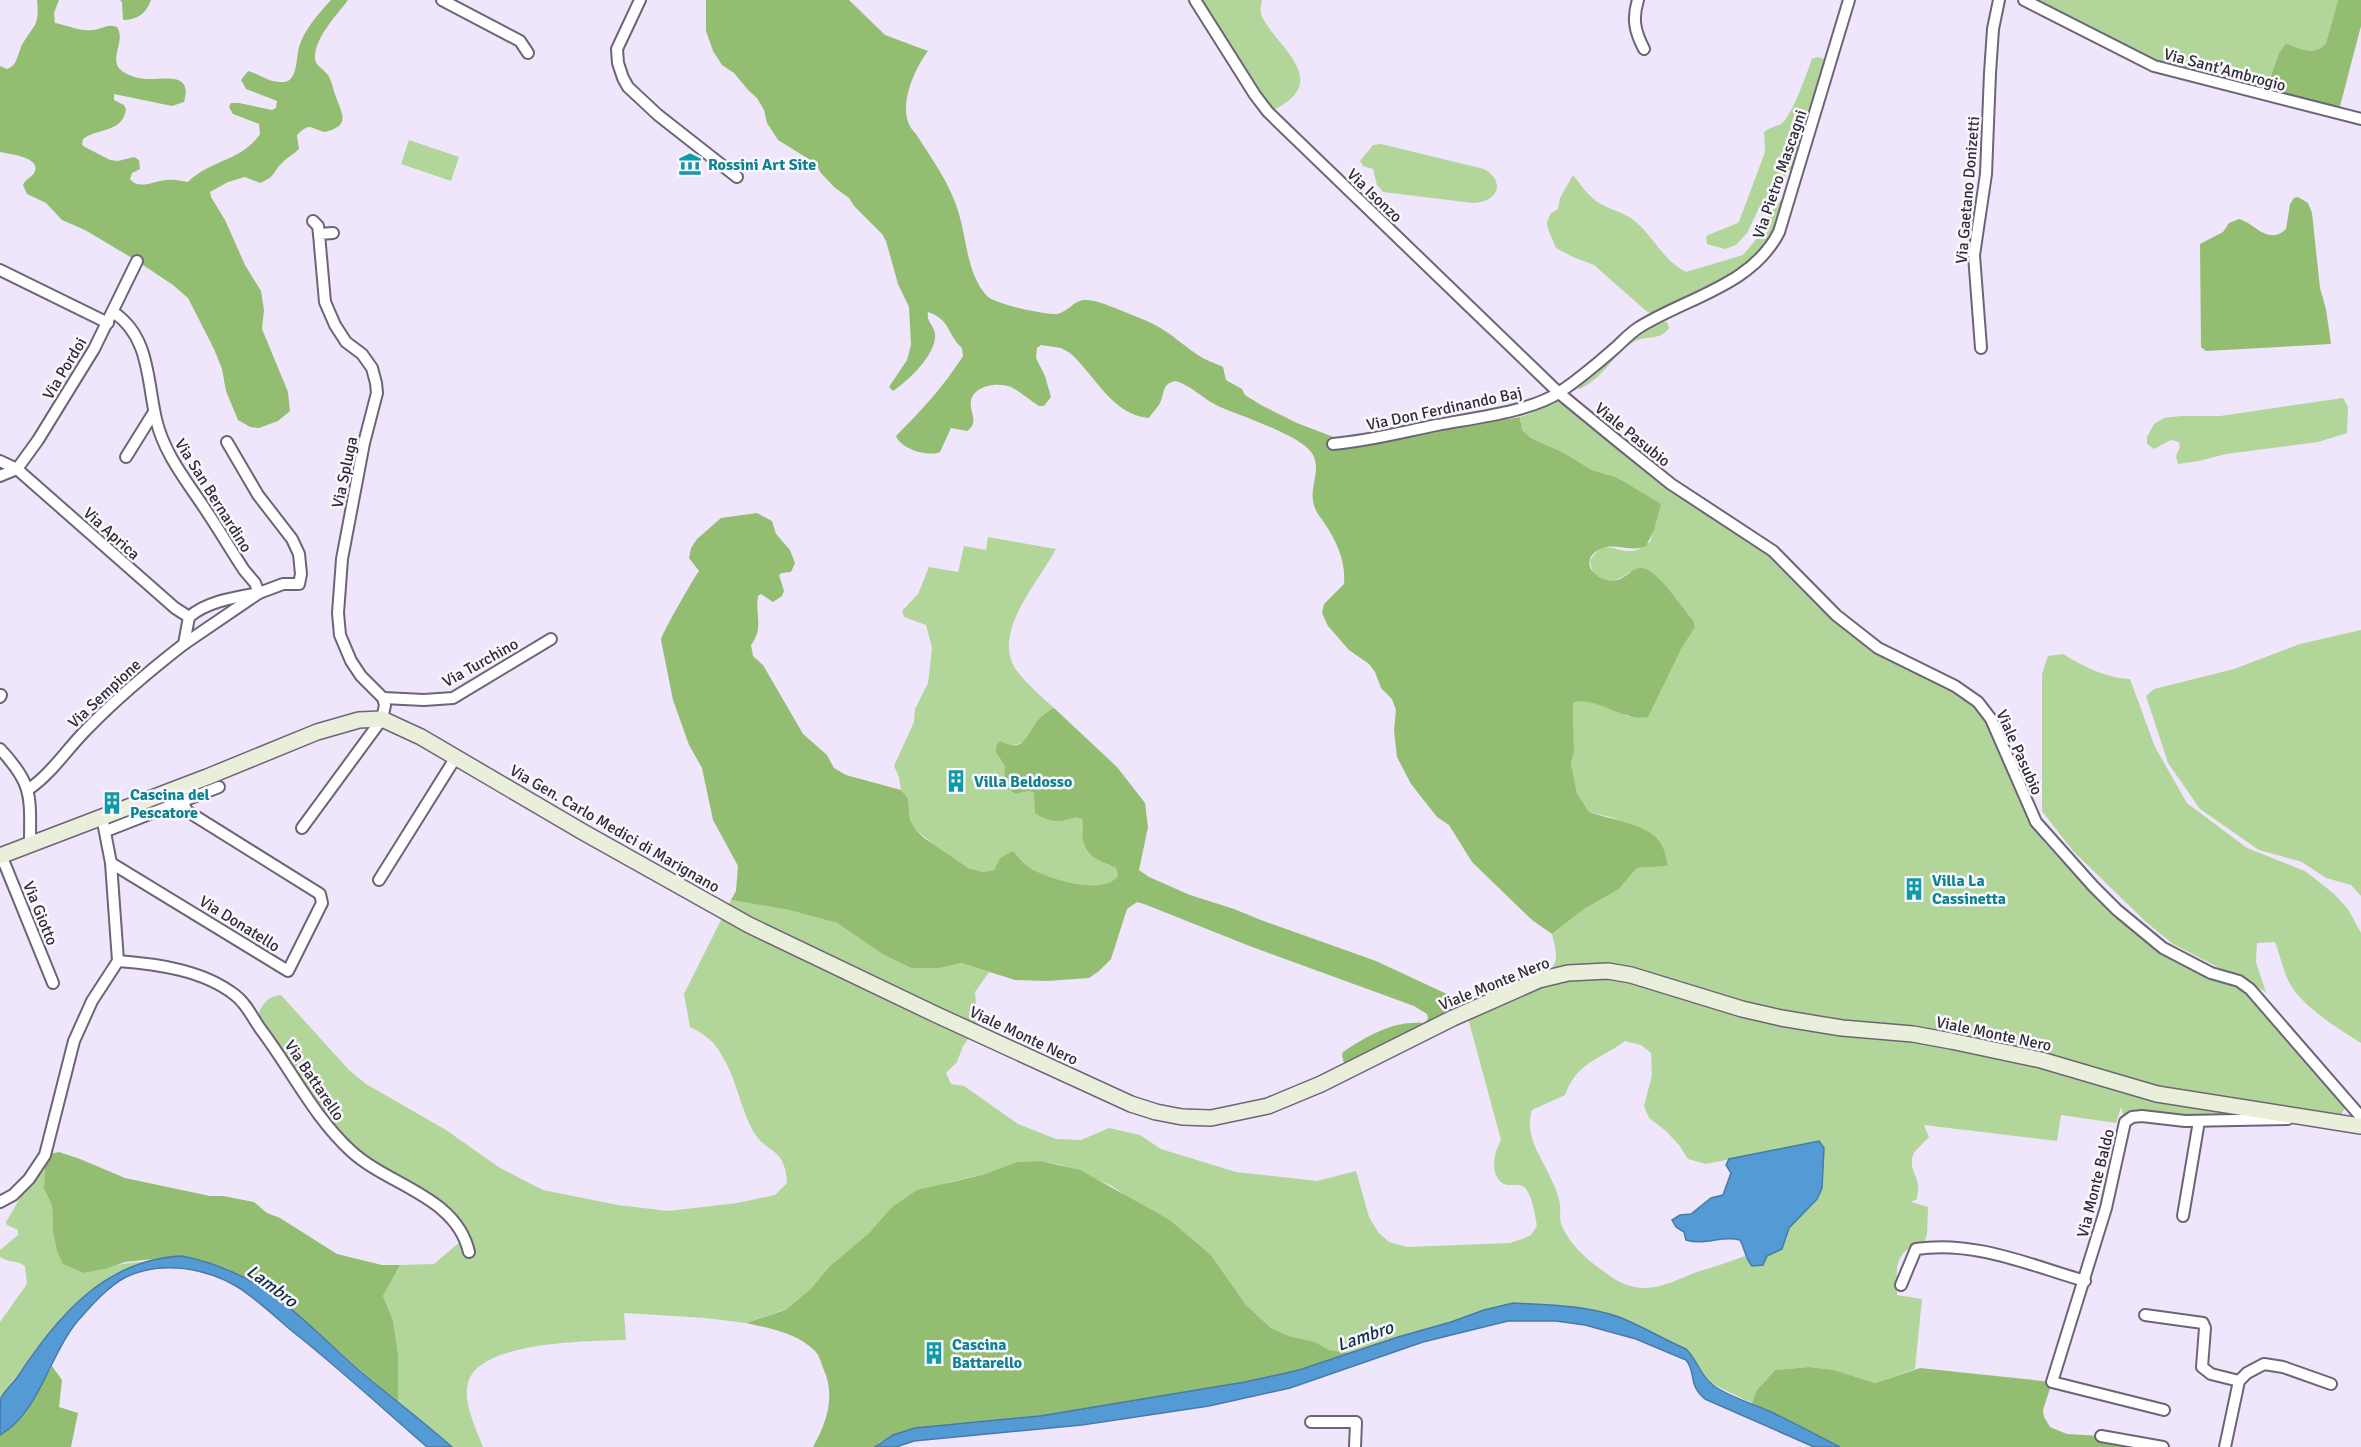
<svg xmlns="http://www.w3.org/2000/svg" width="2361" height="1447" viewBox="0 0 2361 1447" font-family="Signika,sans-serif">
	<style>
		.green { fill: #b2d699; fill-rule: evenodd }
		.forest { fill: #93be71 }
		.water { fill: #549bd6; stroke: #497aa5; stroke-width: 1.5 }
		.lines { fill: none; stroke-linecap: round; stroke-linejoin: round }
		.street-casing { stroke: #6d6577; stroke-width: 14 }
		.secondary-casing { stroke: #6d6577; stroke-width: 18 }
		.street { stroke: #fff; stroke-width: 10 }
		.secondary { stroke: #e9efda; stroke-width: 15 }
		.labels { text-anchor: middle; stroke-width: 5; stroke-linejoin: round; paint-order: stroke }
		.street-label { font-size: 16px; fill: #302c34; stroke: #faf6fe }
		.culture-label { font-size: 16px; font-weight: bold; fill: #0d838f; stroke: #faf6fe; text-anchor: start }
		.water-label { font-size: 18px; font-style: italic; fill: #0f2e46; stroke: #faf6fe }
	</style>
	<rect width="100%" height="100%" fill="#efe6fb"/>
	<g class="green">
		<path d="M1195 0H1262C1261 5 1260 10 1261 14 1270 40 1324 73 1288 101 1281 106 1276 110 1268 112Z"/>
		<path d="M2027 0H2338L2326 43C2315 57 2300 49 2286 43L2279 53 2265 92 2160 67Z"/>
		<path d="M1817 57 1826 59 1792 167 1775 192 1759 208 1747 233 1736 245 1725 249 1707 244 1706 237 1708 235 1738 223 1740 219 1765 152 1764 132C1770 127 1775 127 1781 124 1792 117 1807 72 1812 59Z"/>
		<path d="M409 140 459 157 451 181 401 164Z"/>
		<path d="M1381 144 1484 169C1507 182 1497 203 1473 203L1383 192 1377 185 1373 169 1363 166 1360 161 1373 145Z"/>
		<path d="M1573 175C1581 185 1588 196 1599 203 1611 210 1626 213 1636 222 1654 238 1664 261 1686 272L1743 255 1758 237 1769 215 1782 199C1778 215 1774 233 1764 247 1741 280 1689 298 1654 316L1645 310 1594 265 1573 257 1556 248 1548 229 1547 222 1551 213 1558 209 1560 198Z"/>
		<path d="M1657 321 1667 322 1669 328C1660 342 1645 334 1632 343 1612 356 1602 380 1579 389L1576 383 1637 331Z"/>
		<path d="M1556 397 1669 488 1770 555 1832 618 1952 690 1975 706 1985 719 2028 819 2045 843 2074 875 2112 915 2172 960 2192 970 2243 990 2310 1064 2331 1092 2346 1106 2339 1119 2197 1097 1879 1027 1714 999 1913 1034 2157 1094 2297 1117H2160L2125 1122 2121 1107 2116 1123 2061 1115 2057 1141 1924 1125 1929 1137C1925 1142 1914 1151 1913 1155 1909 1167 1916 1174 1918 1184 1919 1188 1917 1195 1917 1199L1911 1202 1928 1207 1927 1235 1924 1243C1892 1250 1897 1270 1897 1295L1922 1299 1915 1369 1875 1383 1834 1370 1809 1367 1775 1370 1756 1391 1752 1403 1712 1384 1699 1368 1663 1339 1618 1317 1569 1306 1513 1303 1484 1310 1451 1322 1350 1353 1329 1350 1315 1342 1289 1336 1271 1328 1246 1305 1211 1255 1170 1220 1136 1203 1112 1186 1062 1165 1041 1161 1017 1162 982 1175 949 1182 891 1208 869 1233 830 1266 811 1290 784 1310 746 1323 705 1318 624 1313 626 1340C591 1341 483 1341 469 1380 461 1400 476 1428 483 1447H452L398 1403V1353L393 1320 383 1296 400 1265 434 1264 461 1241 449 1216 354 1154 257 1021C259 1008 266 996 281 995L349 1070 366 1084 446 1130 500 1168 543 1190 618 1205 668 1211 737 1203 775 1195 787 1183C785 1146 768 1156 753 1131 740 1107 736 1077 721 1054 713 1040 704 1034 690 1027L684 994 731 900 789 910 837 923 884 955 911 968H940L961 963 989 972 975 992 978 1025 963 1046 957 1062 946 1073 951 1084 964 1086 1018 1124 1056 1139 1081 1140 1109 1128 1140 1135 1161 1149 1236 1172 1317 1181 1356 1171 1369 1217 1378 1232 1389 1242 1407 1247 1510 1243 1525 1238 1531 1235 1537 1226C1535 1215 1533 1199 1526 1189 1521 1182 1511 1187 1504 1184 1489 1176 1494 1152 1501 1140L1465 1007 1550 970C1560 961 1555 946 1552 934L1584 909 1619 889 1637 868 1668 866 1658 839 1638 827 1610 817 1589 812 1577 793 1571 763 1574 752 1573 703C1589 697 1615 711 1630 717L1695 627 1693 620 1660 581 1629 572C1619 582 1605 583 1593 574L1590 561C1605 534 1618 556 1637 550 1641 548 1646 544 1650 542L1660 505 1616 477 1592 470 1564 453 1531 438 1522 430 1520 417 1543 408ZM1625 1041 1641 1045 1651 1053 1652 1075 1644 1106 1649 1118 1666 1131 1679 1145 1688 1159 1706 1164 1819 1141 1824 1148 1822 1188 1817 1199 1789 1228 1786 1240 1779 1251 1767 1256 1752 1266 1745 1256C1729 1262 1713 1267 1697 1272 1675 1280 1655 1293 1631 1286 1618 1283 1606 1273 1595 1265 1582 1255 1566 1239 1561 1223 1559 1217 1561 1210 1560 1205 1559 1197 1556 1189 1553 1183 1544 1160 1523 1137 1532 1110L1565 1095C1577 1062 1599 1060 1625 1041Z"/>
		<path d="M2343 398 2348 407 2347 433 2318 442 2226 454 2199 461 2178 464 2176 456 2180 447 2179 442 2171 440 2154 449 2147 444V437L2154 424 2164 418 2181 416H2220Z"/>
		<path d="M988 537 1056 549C1040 580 992 631 1015 668 1024 682 1042 697 1054 708 1034 720 1034 747 1007 745L999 757C1007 762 1005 769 1004 778L1016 794 1029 791 1034 793 1036 798 1034 806 1066 821 1075 816 1082 819 1084 826 1083 838 1107 864 1116 868 1118 876C1102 896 1049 879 1030 868 1024 864 1018 857 1013 852L1000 858 994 870 983 872 968 868 945 854 916 830 910 820 908 798 901 790 899 777 894 766 914 722 915 709 928 683 932 648 926 625 904 617 902 611 918 594 929 567 958 572 964 546 986 550Z"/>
		<path d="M2361 630V896L2351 885 2326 878 2302 862 2259 850 2200 809 2168 763 2146 696 2154 689 2234 669 2300 644Z"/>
		<path d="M2063 654C2084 667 2106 678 2130 679L2155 747 2187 803 2247 848 2305 871 2333 893 2348 909 2361 933V1043C2340 1030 2300 1005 2289 982 2283 970 2280 955 2275 942L2257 943 2256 962 2266 992 2173 944 2146 922 2073 851 2042 811V674L2048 656Z"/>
		<path d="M45 1155 44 1189 52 1205 53 1231 84 1273C104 1269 122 1262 143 1262L112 1275 72 1308 36 1349 0 1399V1322L27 1284 25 1266C18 1260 8 1263 0 1257V1250L18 1235V1230L7 1225 6 1222Z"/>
	</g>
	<g class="forest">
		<path d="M37 0H59L54 13 55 23C67 25 81 32 93 30 102 29 108 23 117 27 127 42 105 62 125 73 130 76 141 79 147 79 164 80 193 71 184 102L172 106 114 94V100L124 105 126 109C123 133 97 128 83 139L82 145 85 147 110 160 118 161 134 157 139 160 140 169 132 173 130 179C140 191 154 180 168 180 174 179 181 181 188 182 210 160 242 161 260 134L259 124 233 114 229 107 231 103H239L272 110 276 108 277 101 246 89 241 80 248 71C260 74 269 83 283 82 298 82 296 57 299 47 304 30 319 13 331 0H348C337 15 316 36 315 56 314 66 323 68 328 75 332 81 333 90 336 97 343 116 350 125 325 132 310 129 311 121 297 135L299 149C294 154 288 157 283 162 272 172 277 176 260 183L245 177 228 182 210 192 211 197 225 220 245 265 261 291 264 310 262 329 288 392 290 411 278 421 259 428 250 427 238 420 226 391 222 369 214 349 188 298 173 285 137 261 85 230 62 220 46 203 27 194 23 185C26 178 33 177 35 171 40 157 9 154 0 152V66L7 69C18 65 17 55 22 45 33 25 40 27 37 0Z"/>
		<path d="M120 0H151C146 14 137 20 123 20L122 2Z"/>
		<path d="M706 0H849L885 35 928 51C913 71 894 114 916 134 932 159 951 185 959 214 967 241 967 274 987 296 995 304 1045 315 1057 314 1068 312 1073 301 1084 300 1094 299 1107 305 1115 308 1129 314 1144 319 1157 326 1172 334 1184 346 1198 355 1205 360 1215 363 1223 367L1226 380 1242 389 1245 395 1261 405 1297 423 1357 446 1520 417 1522 430 1531 438 1564 453 1592 470 1616 477 1661 504 1654 530 1646 546C1630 553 1614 542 1601 549 1577 559 1594 584 1617 580 1627 578 1634 564 1646 569 1661 575 1682 608 1693 620L1695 627 1681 649 1648 717C1623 722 1595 695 1573 703L1574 752 1571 763 1577 793 1589 812C1607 819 1652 824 1661 844 1665 850 1666 859 1668 866L1637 868 1619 889 1584 909 1552 934 1532 920 1472 862 1449 825 1437 817 1411 784 1397 757 1394 731 1396 710 1392 699 1381 688 1375 672 1369 664 1349 650 1328 626 1322 613 1324 604 1344 584C1346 562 1337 542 1325 524 1322 519 1317 514 1315 508 1307 489 1322 473 1313 455 1304 436 1240 416 1220 407 1204 400 1192 386 1176 381 1161 383 1165 395 1159 405 1156 409 1152 413 1149 418 1112 415 1095 375 1070 353L1061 348 1041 345 1037 348 1036 358 1045 376 1051 397 1044 406H1039C1029 400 1021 392 1011 387 998 382 974 385 971 401 969 413 980 422 967 431L951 428 940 452C927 457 901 449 896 436 921 411 944 386 963 356L962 348C946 333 951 320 928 312 926 322 934 325 935 334 937 354 908 381 893 391L889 387 907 360 911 345 909 307 898 284 886 241 882 234 854 206 849 198 834 187 821 173 815 163 778 140 767 123 764 110 757 98 748 90 734 73 722 65 713 51 706 31Z"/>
		<path d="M2338 0H2361V26L2339 110 2265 92 2279 53 2286 43C2300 49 2315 57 2326 43Z"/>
		<path d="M2298 197 2308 203 2312 213 2320 288 2326 309 2331 344 2206 351 2201 347 2200 244 2223 232 2229 223 2239 219C2256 224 2268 246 2286 229L2290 204 2294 198Z"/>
		<path d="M757 513 772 521 776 534 790 550 795 563 791 572 782 573 779 575 784 591 782 596 773 602 761 594 758 596C755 615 764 628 751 645L753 656 763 665 803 734 827 755 834 768 846 775 901 790 908 798 910 820 916 830 924 838 968 868 983 872 994 870 1000 858 1013 851C1018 857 1024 864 1030 868 1049 879 1102 896 1118 876L1116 868C1102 861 1086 858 1083 839 1082 832 1084 826 1082 819L1075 817C1061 824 1048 822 1035 813L1034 793 1029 791 1016 794 1007 788 1004 778 1005 766 996 752V746L1000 741C1023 753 1025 738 1036 723 1041 716 1047 712 1054 708L1117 767 1145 803 1148 827 1139 870 1149 877 1190 895 1234 909 1261 920 1376 961 1449 995 1464 1013 1345 1066 1342 1056 1343 1052C1369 1035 1392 1021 1424 1023L1428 1019 1427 1014 1414 1006 1247 945 1144 904 1137 902 1127 909 1111 959 1099 971 1089 978 1047 981 1015 980 961 963 940 968H911L884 955 837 923 789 910 731 900 736 891 738 866 713 820 702 768 689 745 673 700 661 640C661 635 693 579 699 571L689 558 691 548 697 539 721 518Z"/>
		<path d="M59 1152 80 1159 125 1178 210 1196H223L254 1202 267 1213 280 1218 337 1254 382 1265H400L383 1296 393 1320 398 1353V1403L277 1297 258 1284 226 1268 182 1256 125 1262 108 1268 84 1273 63 1264 57 1251 53 1231 52 1205 44 1189 45 1155Z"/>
		<path d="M1041 1161 1080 1170 1170 1220 1211 1255 1246 1305 1271 1328 1289 1336 1315 1342 1329 1350 1350 1353 1299 1370 1224 1386 1040 1416 915 1428 880 1442 875 1447H813C827 1422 836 1395 823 1368 821 1362 819 1355 815 1351 798 1333 769 1328 746 1323L785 1310 811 1289 830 1266 869 1233 891 1208 917 1190 982 1175 1017 1162Z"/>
		<path d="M52 1366 62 1380 59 1407 78 1413 71 1447H0V1435C25 1421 38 1389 52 1366Z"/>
		<path d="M1809 1367 1834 1370 1875 1383 1920 1368 2052 1382 2043 1410 2044 1417 2050 1427 2067 1434 2101 1436 2163 1447H1840L1752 1403 1756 1391 1775 1370Z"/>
	</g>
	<g class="water">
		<path d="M1819 1141 1824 1148 1822 1188 1817 1199 1789 1228 1782 1249 1767 1256 1763 1265 1752 1266C1744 1256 1746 1251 1740 1240 1721 1235 1705 1246 1686 1240L1684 1232 1676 1227 1672 1220 1680 1215 1691 1214 1711 1198 1723 1195 1731 1173 1726 1165 1729 1159Z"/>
		<path d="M182 1256C266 1273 299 1318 360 1371 390 1397 422 1420 452 1447H427C382 1408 339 1368 292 1331 274 1316 256 1298 236 1286 203 1267 161 1261 126 1277 108 1286 90 1307 76 1323 49 1356 39 1413 0 1435 0 1425 0 1406 1 1398 5 1390 13 1384 18 1376 57 1317 105 1259 182 1256Z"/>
		<path d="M1513 1303C1549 1305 1584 1305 1619 1317 1642 1326 1663 1339 1686 1349 1697 1359 1700 1376 1714 1386 1730 1397 1751 1403 1769 1411 1793 1422 1816 1435 1840 1447H1814L1705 1399C1687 1384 1697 1373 1686 1360L1636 1339 1585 1325 1556 1321H1508L1423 1342 1290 1388 1209 1406 1082 1425 914 1441 896 1447H875L893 1435 915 1428 1040 1416 1245 1382 1299 1370 1398 1337 1451 1322 1484 1310Z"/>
	</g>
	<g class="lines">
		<g class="street-casing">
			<g id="street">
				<path d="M442 0 520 41 528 53"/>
				<path d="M640 0 617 49 618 63 623 78 628 87 658 115 737 177"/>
				<path d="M1195 0 1255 95 1268 112 1559 393 1615 439 1671 484 1773 551 1836 615 1878 648 1955 686 1978 702 1991 719 2036 822 2093 886 2117 910 2163 948 2211 973 2239 981 2250 989 2361 1117"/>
				<path d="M1638 0C1632 19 1635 32 1644 49"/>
				<path d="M2024 0 2154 66 2361 119"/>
				<path d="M313 221 318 226 319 234"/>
				<path d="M0 270 108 323"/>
				<path d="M113 312C150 336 147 381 156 419 163 450 182 475 199 500 215 523 229 547 244 570L255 583 259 593C237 597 207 601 189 617"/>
				<path d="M1981 348 1974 255 1986 174 1990 73 1993 29 1999 0"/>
				<path d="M1333 444C1369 441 1402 432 1437 425 1473 418 1530 412 1560 392 1579 379 1597 364 1614 349 1622 342 1629 334 1638 328 1685 298 1752 286 1779 232L1849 0"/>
				<path d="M126 457 154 412"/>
				<path d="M0 461 17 469 175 608 189 617"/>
				<path d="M0 476 17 469 38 440 94 349 137 261"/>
				<path d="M184 644 259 593 283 584H299L301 574 299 554 292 539 258 495 227 442"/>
				<path d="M0 697 1 695"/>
				<path d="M383 698 424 700 453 698 551 639"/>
				<path d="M0 749C34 785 30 797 30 844"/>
				<path d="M29 789C52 773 67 749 87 729 118 697 148 672 184 644L189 617"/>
				<path d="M302 828 382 719 385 705 383 698 361 676 351 661 340 635 338 613 342 559 364 443 377 393 376 383 372 368 362 354 346 342 335 325 325 302 319 234 333 233"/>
				<path d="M106 831 219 787"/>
				<path d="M1 855 53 983"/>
				<path d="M111 863 288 971 322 903 320 894 187 811 182 801"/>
				<path d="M379 880 456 757"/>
				<path d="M118 961C157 964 203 970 235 995 248 1005 252 1018 262 1031 292 1071 314 1117 351 1151 389 1186 456 1196 469 1252"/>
				<path d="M0 1202 13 1195 29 1179 45 1155 74 1041 92 1001 118 961 111 863 102 817"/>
				<path d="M2183 1216 2199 1121"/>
				<path d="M1901 1285 1916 1249C1974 1240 2030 1265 2085 1281"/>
				<path d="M2145 1315 2203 1323 2205 1328 2202 1367 2211 1374 2239 1381"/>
				<path d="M2164 1410 2052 1382 2106 1208 2125 1122 2132 1117 2142 1116 2185 1121 2288 1119"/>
				<path d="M1311 1422H1356L1355 1447"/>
				<path d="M2101 1436 2163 1447"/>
				<path d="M2225 1447 2239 1381 2247 1373 2264 1364 2283 1367 2331 1384"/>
			</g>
		</g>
		<g class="secondary-casing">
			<path id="secondary" d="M0 856 207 777 317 732 359 720 382 719 421 737 583 832 749 925 937 1015 1131 1104 1156 1112 1182 1117 1211 1118 1268 1106 1321 1084 1453 1018 1539 980 1568 973 1608 971 1631 975 1742 1009 1781 1018 1842 1028 1913 1034 1951 1041 2041 1060 2157 1094 2361 1126"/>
		</g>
		<use href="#street" class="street"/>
		<use href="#secondary" class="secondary"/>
	</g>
	<defs>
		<g id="museum-bare" transform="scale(1.8)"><path d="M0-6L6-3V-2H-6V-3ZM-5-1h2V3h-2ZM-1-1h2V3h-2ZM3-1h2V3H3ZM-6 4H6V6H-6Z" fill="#0f9aa8" stroke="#faf6fe" stroke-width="2.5" paint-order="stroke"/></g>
		<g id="building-bare" transform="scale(1.8)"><path d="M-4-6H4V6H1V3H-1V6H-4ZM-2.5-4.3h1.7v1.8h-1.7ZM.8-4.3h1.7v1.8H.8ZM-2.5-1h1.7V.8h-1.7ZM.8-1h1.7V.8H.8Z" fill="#0f9aa8" stroke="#faf6fe" stroke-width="2.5" paint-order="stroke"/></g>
	</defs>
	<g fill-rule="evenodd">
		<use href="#museum-bare" x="690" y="164"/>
		<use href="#building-bare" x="956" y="781"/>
		<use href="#building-bare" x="112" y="803"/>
		<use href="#building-bare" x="1914" y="889"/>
		<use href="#building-bare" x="934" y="1353"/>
	</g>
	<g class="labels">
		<g class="street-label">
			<text transform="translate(2225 69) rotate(15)" y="6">Via Sant'Ambrogio</text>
			<text transform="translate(1779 174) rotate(-71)" y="6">Via Pietro Mascagni</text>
			<text transform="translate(1967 190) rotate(-85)" y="6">Via Gaetano Donizetti</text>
			<text transform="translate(1375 195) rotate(44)" y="6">Via Isonzo</text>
			<text transform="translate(64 368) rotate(-59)" y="6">Via Pordoi</text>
			<text transform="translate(1444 408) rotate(-12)" y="6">Via Don Ferdinando Baj</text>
			<text transform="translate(1633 434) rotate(39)" y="6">Viale Pasubio</text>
			<text transform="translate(344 472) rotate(-78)" y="6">Via Spluga</text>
			<text transform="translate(214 495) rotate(58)" y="6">Via San Bernardino</text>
			<text transform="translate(112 533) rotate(42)" y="6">Via Aprica</text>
			<text transform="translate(480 662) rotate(-29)" y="6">Via Turchino</text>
			<text transform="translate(104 693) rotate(-43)" y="6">Via Sempione</text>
			<text transform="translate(2020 752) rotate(66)" y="6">Viale Pasubio</text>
			<text transform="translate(615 828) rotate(30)" y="6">Via Gen. Carlo Medici di Marignano</text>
			<text transform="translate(41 913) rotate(68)" y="6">Via Giotto</text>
			<text transform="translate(240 923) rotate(32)" y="6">Via Donatello</text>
			<text transform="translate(1494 983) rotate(-22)" y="6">Viale Monte Nero</text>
			<text transform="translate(1994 1033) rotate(12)" y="6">Viale Monte Nero</text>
			<text transform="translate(1024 1035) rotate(25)" y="6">Viale Monte Nero</text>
			<text transform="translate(315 1080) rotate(56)" y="6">Via Battarello</text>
			<text transform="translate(2095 1183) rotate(-76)" y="6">Via Monte Baldo</text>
		</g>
		<g class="culture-label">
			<text x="708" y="170">Rossini Art Site</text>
			<text x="974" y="787">Villa Beldosso</text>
			<text x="130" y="800">Cascina del<tspan x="130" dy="18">Pescatore</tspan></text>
			<text x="1932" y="886">Villa La<tspan x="1932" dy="18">Cassinetta</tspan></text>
			<text x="952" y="1350">Cascina<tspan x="952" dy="18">Battarello</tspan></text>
		</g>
		<g class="water-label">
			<text transform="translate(272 1286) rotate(37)" y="6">Lambro</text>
			<text transform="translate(1365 1336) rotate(-19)" y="6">Lambro</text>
		</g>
	</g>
</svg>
